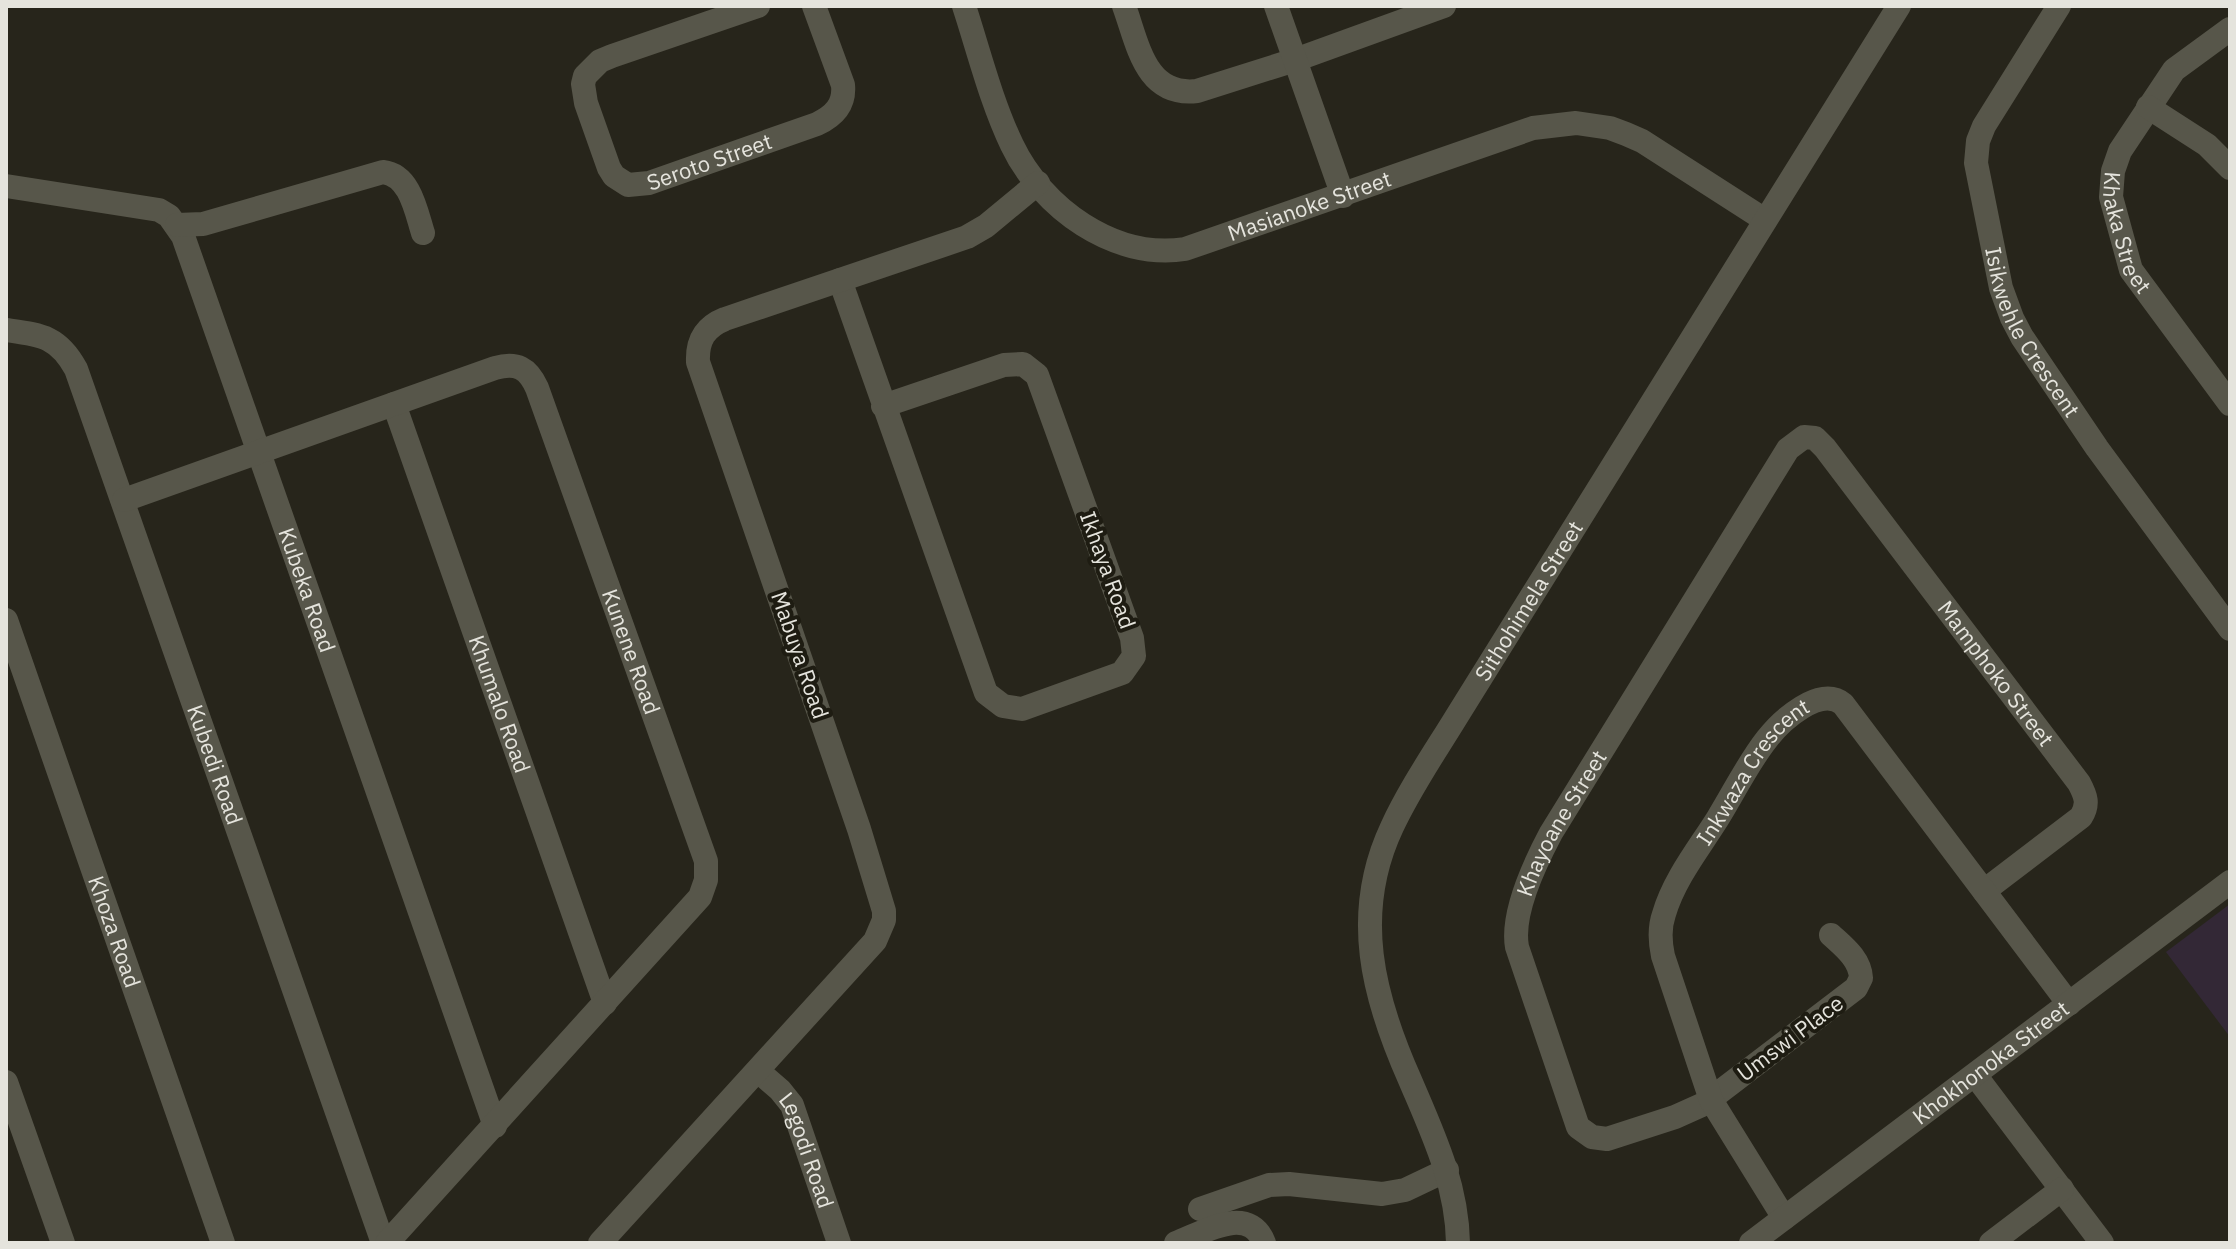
<svg xmlns="http://www.w3.org/2000/svg" width="2236" height="1249" viewBox="0 0 2236 1249" font-family="'IBM Plex Sans',sans-serif">
	<style>
		.education { fill: #332836 }
		.lines { fill: none; stroke-linecap: round; stroke-linejoin: round }
		.minor { stroke: #57564a; stroke-width: 24 }
		.labels { text-anchor: middle; stroke-width: 8; stroke-linejoin: round; paint-order: stroke }
		.street-label { font-size: 22px; fill: #e5e4dd; stroke: #1e1c12 }
	</style>
	<rect width="100%" height="100%" fill="#27251b"/>
	<path class="education" d="M2230 904V1037L2166 952Z"/>
	<g class="lines">
		<g class="minor">
			<path id="s1" d="M758 6 612 56 600 61 585 76 583 84 586 103 609 168 614 176 628 185 649 183 817 124C834 116 845 105 843 85L814 6"/>
			<path id="s2" d="M964 6C979 52 991 101 1012 145 1042 208 1114 260 1185 249L1533 128 1576 123 1610 128 1626 134 1642 141 1765 220"/>
			<path d="M1124 6C1138 44 1145 97 1197 91L1295 60 1444 6"/>
			<path d="M1276 6 1343 196"/>
			<path id="s3" d="M2059 6 1984 126 1978 141 1976 163 2001 288 2012 318 2022 337 2097 448 2230 629"/>
			<path id="s4" d="M2230 29 2174 70 2120 151 2113 171 2111 197 2131 270 2230 404"/>
			<path d="M2148 107 2207 145 2230 168"/>
			<path id="s5" d="M6 186 159 210 169 216 183 236 495 1126"/>
			<path d="M177 225 203 224 383 172C410 175 416 211 423 233"/>
			<path d="M840 280 986 693 1003 706 1022 709 1122 673 1134 656 1132 638 1037 375 1023 364 1004 365 883 406"/>
			<path id="s6" d="M6 330C41 335 58 336 76 369L383 1243"/>
			<path id="s7" d="M394 404 605 1003"/>
			<path id="s8" d="M124 500 495 368C517 362 528 368 537 388L706 861V880L700 897 387 1243"/>
			<path id="s9" d="M6 620 223 1243"/>
			<path id="s10" d="M1831 935C1844 947 1860 959 1861 978L1856 988 1704 1104 1675 1117 1607 1139 1592 1137 1578 1127 1517 947C1511 913 1535 863 1551 833L1788 449 1804 437 1815 438 1825 448 2079 783C2086 796 2089 804 2081 817L1984 891"/>
			<path id="s11" d="M758 1071 780 1090 792 1105 839 1243"/>
			<path d="M1975 1075 2102 1243"/>
			<path d="M6 1082 63 1243"/>
			<path d="M1200 1209 1269 1185 1289 1184 1382 1194 1405 1190 1447 1170"/>
			<path id="s12" d="M1784 1218 1711 1100 1663 956C1660 942 1659 928 1664 914 1674 879 1700 847 1718 818 1734 792 1748 763 1767 739 1781 721 1820 685 1843 704L2069 1004"/>
			<path d="M600 1243 875 941 884 920V911L859 829 698 362C697 340 705 327 725 319L967 237 986 226 1038 183"/>
			<path d="M1176 1243C1203 1233 1249 1203 1264 1243"/>
			<path id="s13" d="M1458 1243C1457 1184 1433 1134 1410 1080 1373 997 1351 914 1392 827 1410 788 1435 752 1457 716L1899 6"/>
			<path id="s14" d="M1751 1243 2230 882"/>
			<path d="M1991 1243 2062 1189"/>
		</g>
	</g>
	<g class="labels">
		<g class="street-label">
			<text dy="8" stroke="none"><textPath href="#s1" startOffset="396">Seroto Street</textPath></text>
			<text dy="8" stroke="none"><textPath href="#s2" startOffset="494">Masianoke Street</textPath></text>
			<text dy="8" stroke="none"><textPath href="#s4" startOffset="252">Khaka Street</textPath></text>
			<text dy="8" stroke="none"><textPath href="#s3" startOffset="360">Isikwehle Crescent</textPath></text>
			<text transform="translate(1108 570) rotate(70)" y="8">Ikhaya Road</text>
			<text dy="8" stroke="none"><textPath href="#s5" startOffset="566">Kubeka Road</textPath></text>
			<text dy="8" stroke="none"><textPath href="#s13" startOffset="698">Sithohimela Street</textPath></text>
			<text dy="8" stroke="none"><textPath href="#s8" startOffset="726">Kunene Road</textPath></text>
			<text transform="translate(800 655) rotate(71)" y="8">Mabuya Road</text>
			<text dy="8" stroke="none"><textPath href="#s10" startOffset="1482">Mamphoko Street</textPath></text>
			<text dy="8" stroke="none"><textPath href="#s7" startOffset="318">Khumalo Road</textPath></text>
			<text dy="8" stroke="none"><textPath href="#s6" startOffset="504">Kubedi Road</textPath></text>
			<text dy="8" stroke="none"><textPath href="#s12" startOffset="502">Inkwaza Crescent</textPath></text>
			<text dy="8" stroke="none"><textPath href="#s10" startOffset="716">Khayoane Street</textPath></text>
			<text dy="8" stroke="none"><textPath href="#s9" startOffset="330">Khoza Road</textPath></text>
			<text transform="translate(1790 1038) rotate(-37)" y="8">Umswi Place</text>
			<text dy="8" stroke="none"><textPath href="#s14" startOffset="300">Khokhonoka Street</textPath></text>
			<text dy="8" stroke="none"><textPath href="#s11" startOffset="96">Legodi Road</textPath></text>
		</g>
	</g>
	<rect width="2236" height="1249" fill="none" stroke="#e5e4dd" stroke-width="16"/>
</svg>
